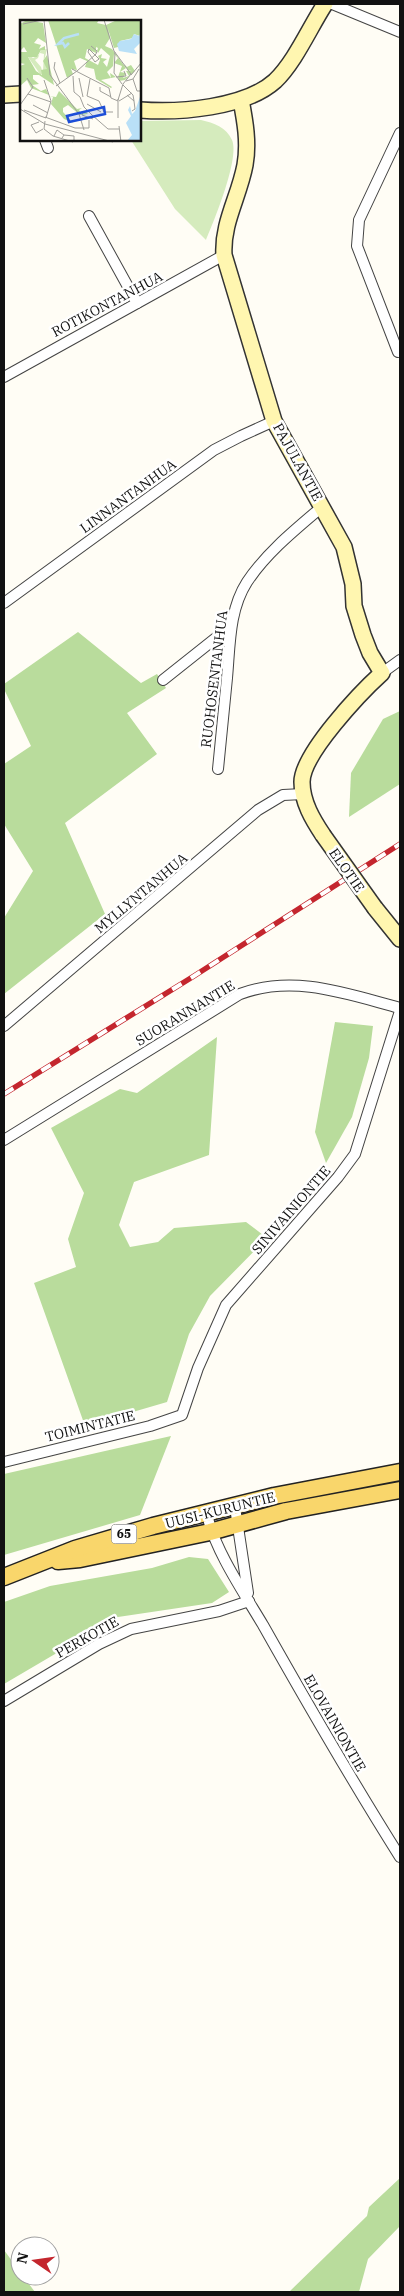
<svg xmlns="http://www.w3.org/2000/svg" width="404" height="2296" viewBox="0 0 404 2296" font-family="'IBM Plex Serif',serif">
	<style>
		.green { fill: #d5ebbd }
		.forest { fill: #b9dc9c }
		.lines { fill: none; stroke-linecap: round; stroke-linejoin: round }
		.street-casing { stroke: #444; stroke-width: 12 }
		.secondary-casing { stroke: #333; stroke-width: 18 }
		.primary-casing { stroke: #222; stroke-width: 19 }
		.street { stroke: #fff; stroke-width: 10 }
		.secondary { stroke: #fff6b0; stroke-width: 15 }
		.primary { stroke: #f9d66b; stroke-width: 16 }
		.rail-casing { stroke: #c4262e; stroke-width: 5.5 }
		.rail { stroke: #fff; stroke-width: 4; stroke-dasharray: 11; stroke-linecap: butt }
		.secondary-bridge-casing { stroke: #333; stroke-width: 18; stroke-linecap: butt }
		.secondary-bridge { stroke: #fff6b0; stroke-width: 15 }
		.labels { text-anchor: middle; stroke-width: 5; stroke-linejoin: round; paint-order: stroke }
		.shield { fill: #fff; stroke: #585858; stroke-width: 1 }
		.shield-label { font-size: 12px; font-weight: bold; fill: #111 }
		.street-label { font-size: 14px; fill: #111; stroke: #fff }
		.inset-river { fill: none; stroke: #b9e0f7; stroke-width: 2.5 }
		.inset-road { fill: none; stroke: #a09f9a; stroke-width: 1 }
		.view { fill: #1d4ed8; fill-opacity: 0.15; stroke: #1d4ed8; stroke-width: 2.5 }
		.inset-edge { fill: none; stroke: #111; stroke-width: 2.5 }
	</style>
	<rect width="100%" height="100%" fill="#fffdf5"/>
	<path class="green" d="M201 120C214 123 226 127 232 140 240 158 214 221 206 240L175 209 131 140H140V121Z"/>
	<g class="forest">
		<path d="M78 632 141 683 157 674 166 688 127 713 157 754 65 823 105 914 4 994V918L33 871 4 824V764L31 746 4 689V684Z"/>
		<path d="M400 711V784L349 817 351 773 383 719Z"/>
		<path d="M335 1022 373 1026 369 1058 352 1117 326 1163 315 1132Z"/>
		<path d="M217 1037 209 1155 134 1182 119 1225 130 1247 158 1242 174 1228 246 1222 267 1238 210 1296 189 1334 167 1402 85 1426 34 1283 76 1267 68 1239 84 1193 51 1128 120 1089 137 1093Z"/>
		<path d="M171 1436 140 1515 4 1555V1474Z"/>
		<path d="M189 1557 208 1559 229 1592 212 1603 118 1617 4 1684V1602L50 1586 152 1568Z"/>
		<path d="M400 2178V2226L368 2259 359 2292H289L367 2216 369 2207Z"/>
		<path d="M4 2250 20 2272V2276H23L35 2292H4Z"/>
	</g>
	<g class="lines">
		<g class="street-casing">
			<g id="street">
				<path d="M332 4 400 32"/>
				<path d="M45 140 48 148"/>
				<path d="M89 216 137 303"/>
				<path d="M398 352 357 246 359 220 400 133"/>
				<path d="M4 377 224 255"/>
				<path d="M4 603 214 450 241 436 274 421"/>
				<path d="M382 673 400 660"/>
				<path d="M163 680 231 626"/>
				<path d="M218 769C221 739 224 708 227 678 230 645 229 610 247 582 267 552 296 529 323 506"/>
				<path d="M4 1026 258 810 283 795 303 794"/>
				<path d="M4 1140 240 994C294 974 347 994 400 1008"/>
				<path d="M4 1462 150 1426 182 1415 198 1368 226 1305 338 1177 355 1154 400 1011"/>
				<path d="M235 1507 248 1593"/>
				<path d="M207 1514C214 1549 244 1593 263 1625 307 1703 352 1781 400 1857"/>
				<path d="M4 1701 99 1644 131 1629 219 1611 249 1601"/>
			</g>
		</g>
		<g class="secondary-casing">
			<g id="secondary">
				<path d="M4 95 21 94"/>
				<path d="M241 100C245 121 249 143 245 165 239 197 222 223 224 255L274 421 344 547 353 584 354 606 363 635 370 653 382 673C361 692 302 754 302 782 302 802 313 820 323 835"/>
				<path d="M140 110C179 113 245 108 275 81 295 62 310 27 325 4"/>
				<path d="M375 908 400 939"/>
			</g>
		</g>
		<g class="primary-casing">
			<g id="primary">
				<path d="M58 1561 80 1559 210 1532 286 1511 400 1490"/>
				<path d="M4 1577 75 1549 153 1526 274 1496 400 1472"/>
			</g>
		</g>
		<use href="#street" class="street"/>
		<use href="#secondary" class="secondary"/>
		<use href="#primary" class="primary"/>
		<g class="rail-casing">
			<path id="rail" d="M4 1094 194 976 400 844"/>
		</g>
		<use href="#rail" class="rail"/>
		<g class="secondary-bridge-casing">
			<path id="secondary-bridge" d="M323 835 375 908"/>
		</g>
		<use href="#secondary-bridge" class="secondary-bridge"/>
	</g>
	<g class="labels">
		<rect class="shield" x="111.5" y="1524.5" width="25" height="19" rx="4"/>
		<g class="shield-label">
			<text x="124" y="1538">65</text>
		</g>
		<g class="street-label">
			<text transform="translate(107 304) rotate(-28)" y="5">ROTIKONTANHUA</text>
			<text transform="translate(298 462) rotate(61)" y="5">PAJULANTIE</text>
			<text transform="translate(128 496) rotate(-36)" y="5">LINNANTANHUA</text>
			<text transform="translate(214 679) rotate(-83)" y="5">RUOHOSENTANHUA</text>
			<text transform="translate(347 870) rotate(55)" y="5">ELOTIE</text>
			<text transform="translate(141 893) rotate(-40)" y="5">MYLLYNTANHUA</text>
			<text transform="translate(185 1013) rotate(-31)" y="5">SUORANNANTIE</text>
			<text transform="translate(291 1210) rotate(-49)" y="5">SINIVAINIONTIE</text>
			<text transform="translate(90 1426) rotate(-14)" y="5">TOIMINTATIE</text>
			<text transform="translate(220 1510) rotate(-14)" y="5">UUSI-KURUNTIE</text>
			<text transform="translate(87 1637) rotate(-29)" y="5">PERKOTIE</text>
			<text transform="translate(335 1723) rotate(60)" y="5">ELOVAINIONTIE</text>
		</g>
	</g>
	<g transform="translate(20 20)">
		<rect width="121" height="121" fill="#fffdf5"/>
		<path d="M27 29 24 41 27 44V50L23 51 24 34 20 33 18 38 15 40 21 47 23 54H20L8 37 11 31 19 33 10 36 13 38 19 35 21 30Z" fill="#d5ebbd"/>
		<path d="M7 0 23 3 26 23 18 18 14 23 21 25 19 29 25 26V30H21L17 37H8L16 51 22 55 21 50 27 49 23 41 27 35 34 65 19 55H13V59L19 64 12 65 21 71 26 69 29 75 11 68 7 60 0 66V46L5 44 0 43V32H7L4 27 0 31V4ZM28 0H79L77 3 86 5 97 0H121L120 16 114 14 113 18 100 21 98 27 94 28 88 9 90 18 85 26 92 29 106 48 100 52 106 53 103 58 109 56 106 51 112 50H108L103 43 107 47 111 45 115 51 105 60 99 61 98 57 102 46 94 43 98 38 94 34 93 46 87 52 91 58 90 53 96 57 81 60 92 67 91 68 76 59 74 49 65 47 67 41 60 38 54 41 57 50 51 49 53 54 47 58ZM76 27 78 28 77 31 78 33 81 28 90 36 87 47 83 42 87 39 81 38 82 34 78 36 80 40 78 45 65 38 67 29 76 33ZM39 71 57 89 62 88 59 90 61 94 66 92 68 94 60 95 48 85 43 88V92L53 103 44 99 31 84 33 77 29 76 36 77Z" fill="#b9dc9c" fill-rule="evenodd"/>
		<path d="M121 12V22L114 29 117 34 99 31 97 24 100 21 111 19 114 14 119 16ZM121 74V121H107L112 115 106 103 111 96 108 90 110 86 112 94 115 91Z" fill="#b9e0f7"/>
		<path class="inset-river" d="M49 23 45 27 43 23 38 24 44 18 59 14"/>
		<path class="inset-road" d="M24 0 30 55 59 94 64 110M84 0 94 31M3 4 22 0M69 29 79 39 75 42 68 32ZM94 31 111 54M95 32 94 53 102 64M35 42 34 48 40 63M52 49 89 68 91 78 98 81M57 51 76 34 77 31 71 26M111 55 122 42M53 56 54 72 60 77M96 57 106 56 104 51M59 58 63 77M70 59 67 76 79 81 84 92H93M113 59 117 71H120M24 60 31 81 26 98M106 61 113 59 119 49M103 65 113 75 114 81M36 66 57 51M80 67V71L91 77M8 74 31 82M107 75 114 81 115 89 112 91M60 77 64 87 72 95M98 80 103 64 111 54M99 81 112 73M67 84 81 92M0 85 13 67 7 58M13 85 28 93M0 89 25 104 93 122M4 90 26 98M63 91 62 95 73 99M72 95 88 109H99M25 97 55 108H69V100M98 98V79M25 101 24 109 33 116 53 122M19 102 11 105 16 113 23 109M99 106 101 122M34 116 37 110 44 115M42 118 44 115 54 116V122"/>
		<path class="view" d="M84 87 85 94 49 102 47 96Z"/>
		<rect width="121" height="121" class="inset-edge"/>
	</g>
	<rect width="404" height="2296" fill="none" stroke="#111111" stroke-width="10"/>
	<g transform="translate(35 2261) rotate(283)"><circle r="24" fill="#ffffff" stroke="#a0a0a0"/>
	<path d="M0-4L9 19L0 12L-9 19Z" fill="#c4262e"/>
	<text y="-8" font-size="14" font-weight="bold" text-anchor="middle" fill="#111111">N</text>
	</g>
</svg>
